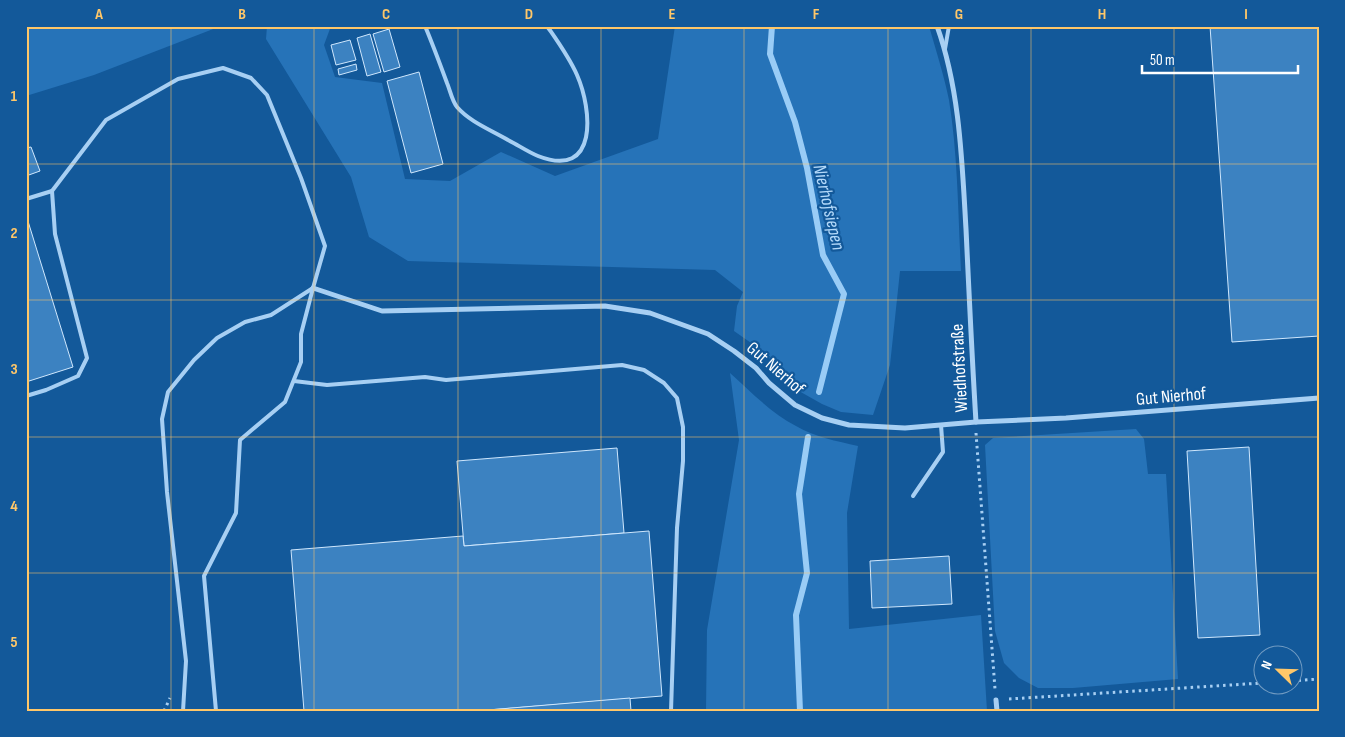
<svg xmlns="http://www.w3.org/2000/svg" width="1345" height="737" viewBox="0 0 1345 737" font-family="'Sofia Sans Condensed',sans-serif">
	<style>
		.green { fill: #2673b8 }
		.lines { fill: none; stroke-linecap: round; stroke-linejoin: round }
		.stream { stroke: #99ccf6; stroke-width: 6 }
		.building { fill: #3c82c1; stroke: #cfe7fd }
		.path { stroke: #a7cff3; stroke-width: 3; stroke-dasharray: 2.5 4; stroke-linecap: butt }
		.service { stroke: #a7cff3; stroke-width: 4 }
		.minor { stroke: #a7cff3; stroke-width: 5 }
		.grid { fill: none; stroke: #ffc769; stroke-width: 1; stroke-opacity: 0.55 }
		.labels { text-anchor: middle; stroke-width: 4.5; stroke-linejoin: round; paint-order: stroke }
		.street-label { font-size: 18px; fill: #fff; stroke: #13599a }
		.water-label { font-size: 19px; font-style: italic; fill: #b3d9fa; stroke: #13599a }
		.neatline { fill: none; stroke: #ffc769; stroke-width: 2 }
		.grid-label { font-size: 16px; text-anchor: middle; font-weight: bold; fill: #ffc769 }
	</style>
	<rect width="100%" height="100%" fill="#13599a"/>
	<g class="green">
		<path d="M26 26H221L94 75 26 96Z"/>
		<path d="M267 26H331L324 45 335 77 382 83 405 179 450 181 501 152 555 176 658 139 675 26H929C936 51 944 75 949 100 958 156 958 214 961 271H900L890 365 873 415 841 412 822 404 783 382 775 374 767 354 734 331 737 306 743 292 715 270 408 261 369 237 351 177 266 39Z"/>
		<path d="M730 373C750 391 771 413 796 426 814 437 837 441 858 446L847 513 849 629 981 615 987 711H706L707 630 739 440Z"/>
		<path d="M1136 429 1144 439 1148 474H1166L1178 679 1073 688H1038L1019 678 1004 663 995 631 985 445 993 438Z"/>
	</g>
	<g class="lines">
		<g class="stream">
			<path d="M772 26 770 54 795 122 807 168 823 255 844 294 819 392"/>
			<path d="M800 711 796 615 807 573 799 494 808 437"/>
		</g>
	</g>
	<g class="building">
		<path d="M1210 26H1319V336L1232 342Z"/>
		<path d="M389 29 400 67 384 72 373 34Z"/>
		<path d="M370 34 381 72 367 76 357 38Z"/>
		<path d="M350 40 356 60 336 65 331 45Z"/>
		<path d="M356 64 357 70 339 75 338 69Z"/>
		<path d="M419 72 443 164 411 173 387 81Z"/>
		<path d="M31 147 40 171 26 176V148Z"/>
		<path d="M27 218 73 367 26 382V218Z"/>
		<path d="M1249 447 1260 635 1198 638 1187 451Z"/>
		<path d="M617 448 624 533 464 546 457 461Z"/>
		<path d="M649 531 662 696 476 711H304L291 550 463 536 464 546Z"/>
		<path d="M949 556 952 604 872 608 870 561Z"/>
		<path d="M630 698 631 711H476Z"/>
	</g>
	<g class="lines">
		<g class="path">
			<path d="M976 433 995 689"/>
			<path d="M1292 681 1319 679"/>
			<path d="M1009 699 1262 683"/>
			<path d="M26 710 27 711"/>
			<path d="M164 711 170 698"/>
		</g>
		<g class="service">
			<path d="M425 26C433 45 440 64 447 83 450 90 452 101 457 107 470 122 491 130 508 140 518 145 528 152 538 156 599 180 592 109 577 75 569 57 558 42 547 26"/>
			<path d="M945 49 949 26"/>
			<path d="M26 199 52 191 106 120 178 79 223 68 251 78 267 95 301 178 325 246 313 288 271 315 245 322 217 338 194 360 168 392 162 419 167 492 186 661 183 711"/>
			<path d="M294 381 327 385 425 377 446 380 622 365 644 370 664 383 677 398 683 427V461L677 528 671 711"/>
			<path d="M26 396 46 390 78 376 87 358 55 234 52 191"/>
			<path d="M913 496 943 452 941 425"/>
			<path d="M216 711 204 576 236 513 240 440 285 402 301 362V334L313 288"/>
		</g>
		<g class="minor">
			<path d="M937 26C960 90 962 162 966 229 969 293 972 358 976 422"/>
			<path d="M313 288 382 311 605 306 650 313 708 334 734 351 756 368 769 383 795 405 822 418 849 425 905 428 976 422 1066 418 1319 398"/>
			<path d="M996 700 997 711"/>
		</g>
	</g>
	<path class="grid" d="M171 26V711M314 26V711M458 26V711M601 26V711M744 26V711M888 26V711M1031 26V711M1174 26V711M26 164H1319M26 300H1319M26 437H1319M26 573H1319"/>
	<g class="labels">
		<g class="street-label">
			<text transform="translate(776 368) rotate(41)" y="6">Gut Nierhof</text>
			<text transform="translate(959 368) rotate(-93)" y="6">Wiedhofstraße</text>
			<text transform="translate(1171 396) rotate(-5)" y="6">Gut Nierhof</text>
		</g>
		<g class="water-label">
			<text transform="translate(830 207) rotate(77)" y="7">Nierhofsiepen</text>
		</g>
	</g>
	<rect width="1345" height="737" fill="none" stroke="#13599a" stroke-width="55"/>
	<g transform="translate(1278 670) rotate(293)"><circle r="24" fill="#13599a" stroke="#719bc2"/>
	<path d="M0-4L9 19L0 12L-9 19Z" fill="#ffc769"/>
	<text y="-8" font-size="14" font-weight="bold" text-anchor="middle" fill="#ffffff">N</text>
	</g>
	<path d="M1142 65v8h156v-8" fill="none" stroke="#ffffff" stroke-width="2.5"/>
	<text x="1150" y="65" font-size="15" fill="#ffffff" stroke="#13599a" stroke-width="4" paint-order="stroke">50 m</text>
	<rect x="28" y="28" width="1290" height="682" class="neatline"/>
	<g class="grid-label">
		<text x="99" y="19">A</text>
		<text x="242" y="19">B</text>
		<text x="386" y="19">C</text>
		<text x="529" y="19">D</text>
		<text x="672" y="19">E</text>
		<text x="816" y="19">F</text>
		<text x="959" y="19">G</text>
		<text x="1102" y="19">H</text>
		<text x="1246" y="19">I</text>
		<text x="14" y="101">1</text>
		<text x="14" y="238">2</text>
		<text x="14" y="374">3</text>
		<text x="14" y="511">4</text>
		<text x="14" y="647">5</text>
	</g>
</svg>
